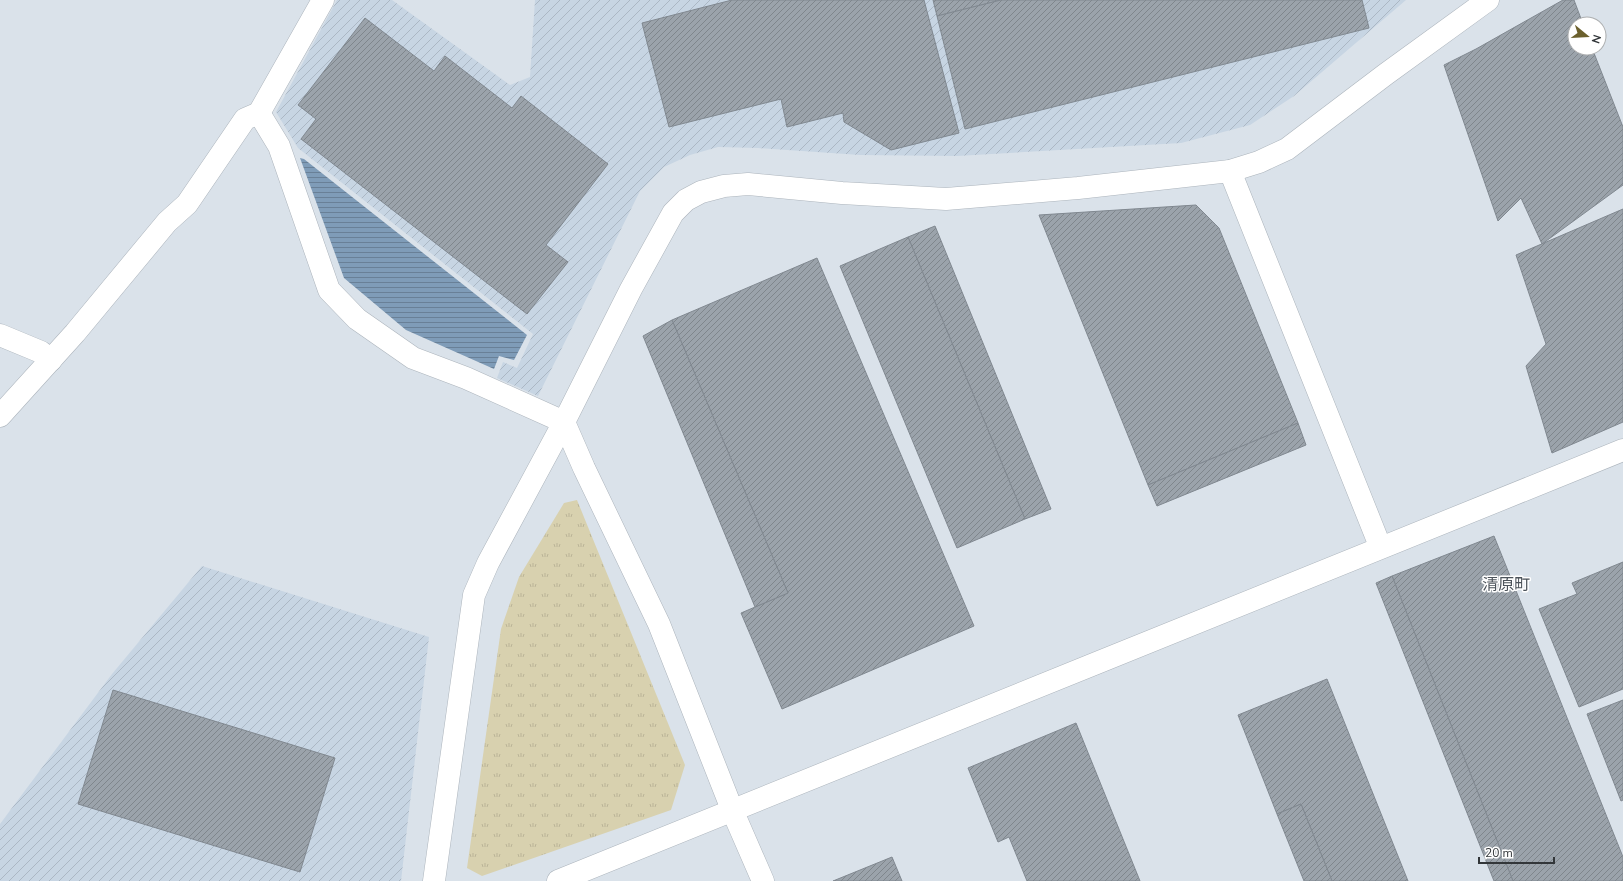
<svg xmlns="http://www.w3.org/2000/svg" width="1623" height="881" viewBox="0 0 1623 881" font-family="'Nunito Sans','Noto Sans JP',sans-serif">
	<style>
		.industrial { fill: url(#industrial-furrows) }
		.park { fill: url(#park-tufts) }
		.water { fill: url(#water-rules) }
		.building { fill: url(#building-hatch); stroke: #808890 }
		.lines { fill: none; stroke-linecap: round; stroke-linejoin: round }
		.minor-casing { stroke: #acb4bc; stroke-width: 23 }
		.minor { stroke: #fff; stroke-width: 22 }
		.labels { text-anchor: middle; stroke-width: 3; stroke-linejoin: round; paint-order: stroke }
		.quarter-label { font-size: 16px; fill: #4c535a; stroke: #fff }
	</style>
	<defs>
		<pattern id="industrial-furrows" width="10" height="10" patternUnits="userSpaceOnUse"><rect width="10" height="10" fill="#c7d5e3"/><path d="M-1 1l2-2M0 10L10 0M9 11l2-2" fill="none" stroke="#abb7c4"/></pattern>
		<pattern id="park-tufts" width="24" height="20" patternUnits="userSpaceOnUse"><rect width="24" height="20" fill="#d8d1af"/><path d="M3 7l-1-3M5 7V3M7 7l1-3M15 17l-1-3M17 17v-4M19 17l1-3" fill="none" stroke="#bab497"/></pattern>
		<pattern id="water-rules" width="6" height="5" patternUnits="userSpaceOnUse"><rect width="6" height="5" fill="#7f9cb8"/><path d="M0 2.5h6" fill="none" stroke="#698097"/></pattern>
		<pattern id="building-hatch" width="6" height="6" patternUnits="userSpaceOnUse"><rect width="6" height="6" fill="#9ba3ab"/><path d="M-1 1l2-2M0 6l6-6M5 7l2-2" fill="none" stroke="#7f868c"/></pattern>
	</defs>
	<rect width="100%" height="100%" fill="#dae2ea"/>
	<g class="industrial">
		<path d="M337 0H392L510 85 530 77 535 0H1406L1294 96 1250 125 1181 143 957 156 860 155 758 148 718 147 690 155 664 167 640 191 538 396 497 378 503 362 517 368 533 334 298 148 276 112Z"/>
		<path d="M202 566 429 637 401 881H0V824L112 674Z"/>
	</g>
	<path class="park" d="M577 500 685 765 671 810 482 876 467 868 501 629 519 577 564 503Z"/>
	<path class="water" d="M300 158 304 159 527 335 514 360 499 356 494 369 406 330 344 278Z"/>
	<g class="building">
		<path d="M732 0H924L959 133 891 150 844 122 843 113 787 127 781 99 669 127 642 23Z"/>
		<path d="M933 0H1001L937 16Z"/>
		<path d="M1001 0H1362L1369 28 965 129 937 16Z"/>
		<path d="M1563 0H1574L1583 24H1575V48H1592L1623 127V185L1542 244 1521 198 1498 221 1444 65 1476 49Z"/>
		<path d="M365 18 434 71 445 56 512 108 521 96 608 164 546 245 568 262 527 314 301 139 316 119 298 105Z"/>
		<path d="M1196 205 1219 228 1298 423 1148 485 1039 215Z"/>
		<path d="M1623 209V422L1552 453 1526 366 1546 344 1516 255Z"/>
		<path d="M935 226 1051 509 1025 519 908 237Z"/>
		<path d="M908 237 1025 519 957 548 840 266Z"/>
		<path d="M817 258 974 626 782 709 741 613 788 593 672 320Z"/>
		<path d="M672 320 788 593 755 607 643 336Z"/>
		<path d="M1298 423 1306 445 1157 506 1148 485Z"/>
		<path d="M1494 536 1623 857V881H1513L1392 576Z"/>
		<path d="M1623 562V689L1579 707 1539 609 1577 594 1572 583Z"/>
		<path d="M1392 576 1513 881H1494L1376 583Z"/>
		<path d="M1327 679 1408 881H1332L1301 804 1277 814 1238 715Z"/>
		<path d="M113 690 335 758 300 872 78 804Z"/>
		<path d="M1623 700V800L1621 801 1587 714Z"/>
		<path d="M1076 723 1140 881H1027L1009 837 998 842 968 768Z"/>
		<path d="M1301 804 1332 881H1304L1277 814Z"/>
		<path d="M892 857 902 881H833Z"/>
	</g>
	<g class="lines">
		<g class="minor-casing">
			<g id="minor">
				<path d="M259 113 279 146 329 290 357 319 413 358 466 378 564 422 584 468 659 624 733 812 763 881"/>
				<path d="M1230 171 1380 546"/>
				<path d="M0 335 41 352 51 360"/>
				<path d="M0 416 75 333 167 222 187 204 245 119 259 113 323 0"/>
				<path d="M434 881 474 595 488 563 564 422 631 289 673 213 686 200 701 192 724 186 748 184 842 193 946 199 1078 188 1230 171 1259 162 1287 149 1386 74 1488 0"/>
				<path d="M558 881C914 740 1267 591 1623 450"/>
			</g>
		</g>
		<use href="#minor" class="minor"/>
	</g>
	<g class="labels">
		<g class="quarter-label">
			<text x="1506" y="590">清原町</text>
		</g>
	</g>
	<g transform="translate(1587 36) rotate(108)"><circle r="19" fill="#ffffff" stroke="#adafb0"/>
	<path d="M0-3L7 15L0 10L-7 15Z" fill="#6b602d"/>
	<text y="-6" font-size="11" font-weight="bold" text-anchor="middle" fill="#323639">N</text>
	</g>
	<path d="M1479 857v6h75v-6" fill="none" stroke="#323639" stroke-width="2"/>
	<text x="1485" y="857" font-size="12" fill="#323639" stroke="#ffffff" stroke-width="3" paint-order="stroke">20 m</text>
</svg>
